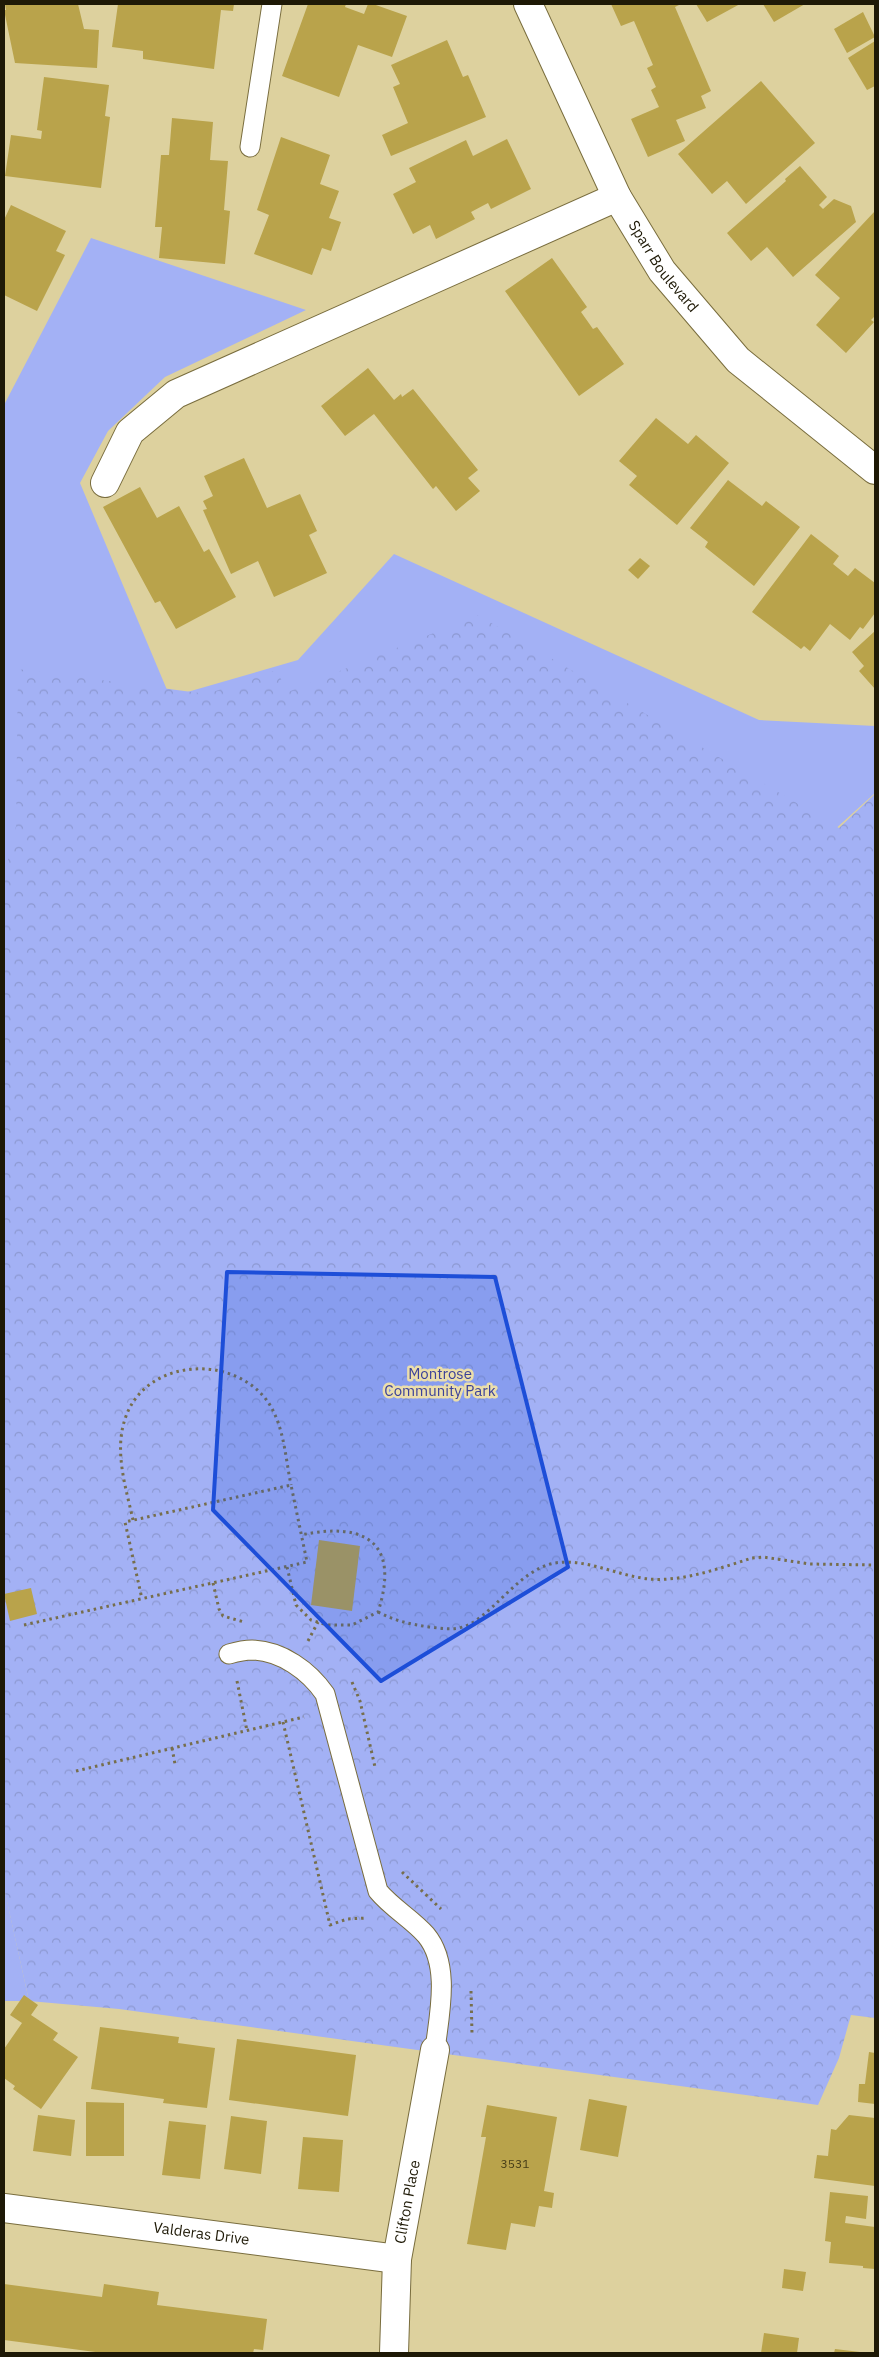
<svg xmlns="http://www.w3.org/2000/svg" width="879" height="2357" viewBox="0 0 879 2357" font-family="'IBM Plex Sans',sans-serif">
	<style>
		.grass { fill: #a3b1f5 }
		.park { fill: url(#park-crowns) }
		.building { fill: #b9a34b }
		.lines { fill: none; stroke-linecap: round; stroke-linejoin: round }
		.service-casing { stroke: #796d3e; stroke-width: 21 }
		.minor-casing { stroke: #796d3e; stroke-width: 30 }
		.tertiary-casing { stroke: #796d3e; stroke-width: 30 }
		.path { stroke: #766e4c; stroke-width: 3; stroke-dasharray: 2.5 4; stroke-linecap: butt }
		.service { stroke: #fff; stroke-width: 19 }
		.minor { stroke: #fff; stroke-width: 28 }
		.tertiary { stroke: #fff; stroke-width: 28 }
		.marked { fill: #1d4ed8; fill-opacity: 0.2; stroke: #1d4ed8; stroke-width: 4; stroke-linejoin: round }
		.labels { text-anchor: middle; stroke-width: 5; stroke-linejoin: round; paint-order: stroke }
		.number-label { font-size: 12px; fill: #453c17 }
		.street-label { font-size: 15px; fill: #1e1906; stroke: #ebdeab }
		.park-label { font-size: 15px; fill: #3b4199; stroke: #ebdeab }
	</style>
	<defs>
		<pattern id="park-crowns" width="20" height="18" patternUnits="userSpaceOnUse" patternTransform="scale(1.25)"><rect width="20" height="18" fill="#a3b1f5"/><path d="M2 6a3 3 0 1 1 6 0M12 15a3 3 0 1 1 6 0" fill="none" stroke="#8c98d1"/></pattern>
	</defs>
	<rect width="100%" height="100%" fill="#ddd19e"/>
	<g class="grass">
		<path d="M91 238 306 310 165 377 108 431 80 483 170 697 298 660 394 554 759 720 875 726V793L811 851 4 1188V405Z"/>
		<path d="M4 1887 29 2001H4Z"/>
	</g>
	<path class="park" d="M478 615 839 828 875 794V2018L851 2015 839 2058 818 2105 119 2009 29 2001 4 1888V877L16 826 18 669 207 694 276 670 288 692Z"/>
	<g class="building">
		<path d="M5 4H78L84 29 99 30 97 68 15 63 4 10H6Z"/>
		<path d="M118 4H234L233 11 221 10 214 69 143 59V51L112 47Z"/>
		<path d="M308 4H346L345 7 364 14 368 4H373L407 16 392 57 358 45 339 97 282 76Z"/>
		<path d="M611 4H681L675 7 711 91 701 96 706 108 676 120 685 141 648 157 631 119 659 107 651 90 656 87 647 68 653 65 634 21 621 26Z"/>
		<path d="M696 4H740L707 22Z"/>
		<path d="M763 4H805L774 22Z"/>
		<path d="M863 12 875 37 847 53 834 29Z"/>
		<path d="M447 40 463 77 468 75 486 117 391 156 382 135 408 123 393 87 400 84 391 65Z"/>
		<path d="M875 41V86L867 90 848 58Z"/>
		<path d="M44 77 109 85 105 116 110 117 101 188 5 176 11 135 41 139 42 131 37 130Z"/>
		<path d="M761 81 815 143 746 204 727 181 712 194 678 154Z"/>
		<path d="M172 118 213 122 210 160 228 161 224 210 230 211 225 264 159 258 162 227H155L161 155H169Z"/>
		<path d="M281 137 330 155 320 184 339 191 329 218 341 222 331 251 322 248 312 275 254 254 269 215 257 210Z"/>
		<path d="M507 139 531 189 491 209 488 203 471 212 475 219 436 239 430 225 413 234 393 194 416 182 409 168 466 140 473 156Z"/>
		<path d="M800 166 827 197 819 205 823 209 834 199 851 206 856 222 793 277 767 247 751 261 727 233 786 181 785 179Z"/>
		<path d="M11 205 66 231 56 251 65 255 37 311 4 295V220Z"/>
		<path d="M875 211V316L871 320 874 322 846 353 816 325 840 298 815 275Z"/>
		<path d="M552 258 587 307 581 312 593 329 597 327 624 364 579 396 505 291Z"/>
		<path d="M368 368 394 400 401 394 402 397 413 389 478 470 468 478 480 491 456 511 436 486 433 489 374 414 345 436 321 406Z"/>
		<path d="M656 418 688 444 696 435 729 463 677 525 629 485 637 476 619 461Z"/>
		<path d="M244 458 267 508 300 494 317 531 309 535 327 573 274 597 258 561 231 574 203 510 207 509 203 501 213 496 204 476Z"/>
		<path d="M728 480 762 506 766 501 800 527 754 586 705 547 708 542 690 528Z"/>
		<path d="M140 487 157 518 179 506 204 552 209 549 236 597 176 629 160 601 155 603 103 507Z"/>
		<path d="M811 534 839 556 833 564 848 576 855 568 875 583V613L863 629 860 627 850 640 830 624 810 651 804 646 801 649 752 612Z"/>
		<path d="M640 558 650 566 638 579 628 570Z"/>
		<path d="M875 631V689L859 671 864 666 852 652Z"/>
		<path d="M319 1540 360 1546 352 1611 311 1605Z"/>
		<path d="M31 1588 37 1614 10 1621 4 1594Z"/>
		<path d="M24 1995 38 2005 31 2015 58 2033 53 2040 78 2057 41 2109 13 2089 15 2086 4 2078V2049L22 2023 10 2015Z"/>
		<path d="M100 2027 179 2037 178 2043 215 2048 207 2108 163 2103 164 2099 91 2089Z"/>
		<path d="M237 2039 356 2055 348 2116 229 2100Z"/>
		<path d="M869 2052 875 2053V2104L858 2102 859 2084H865Z"/>
		<path d="M589 2099 627 2106 618 2157 580 2150Z"/>
		<path d="M86 2102 124 2103V2156H86Z"/>
		<path d="M487 2105 557 2117 544 2191 554 2193 552 2208 539 2206 535 2227 511 2223 506 2250 467 2244 486 2137H481Z"/>
		<path d="M38 2115 75 2120 71 2156 33 2151Z"/>
		<path d="M849 2115 875 2118V2186L814 2178 817 2155 828 2156 831 2129 836 2130Z"/>
		<path d="M231 2116 267 2121 261 2174 224 2169Z"/>
		<path d="M169 2121 206 2125 200 2179 162 2175Z"/>
		<path d="M303 2137 343 2140 339 2192 298 2189Z"/>
		<path d="M830 2192 868 2196 866 2219 846 2216 845 2223 875 2227V2269L863 2268V2266L829 2263 831 2242 825 2241Z"/>
		<path d="M784 2269 806 2272 803 2291 782 2288Z"/>
		<path d="M4 2284 102 2297 104 2284 159 2292 157 2305 267 2319 263 2350 254 2349 253 2353H103L4 2340Z"/>
		<path d="M764 2333 799 2338 797 2353H761Z"/>
		<path d="M835 2349 860 2352V2353H834Z"/>
	</g>
	<g class="lines">
		<g class="service-casing">
			<g id="service">
				<path d="M250 147 272 4"/>
				<path d="M229 1654C236 1652 245 1650 252 1650 282 1651 309 1671 325 1694L378 1891C392 1908 412 1919 426 1935 451 1965 439 2015 435 2050"/>
			</g>
		</g>
		<g class="minor-casing">
			<g id="minor">
				<path d="M105 483 130 432 176 394 617 197"/>
				<path id="s1" d="M4 2208 397 2259"/>
				<path id="s2" d="M394 2353 397 2259 435 2050"/>
			</g>
		</g>
		<g class="tertiary-casing">
			<g id="tertiary">
				<path id="s3" d="M528 4 617 197 662 271 738 360 875 470"/>
			</g>
		</g>
		<g class="path">
			<path d="M133 1520C126 1488 114 1452 125 1419 144 1360 228 1353 265 1398 284 1422 285 1456 291 1485"/>
			<path d="M287 1567 296 1605 311 1620 327 1625H352L378 1612C400 1544 367 1521 301 1535"/>
			<path d="M213 1583 219 1609 223 1616 244 1622"/>
			<path d="M378 1612C395 1621 410 1624 429 1627 439 1628 448 1630 459 1628 490 1622 516 1570 555 1563 586 1558 618 1576 649 1579 683 1582 720 1568 752 1558L763 1557 810 1564 875 1565"/>
			<path d="M24 1625C118 1604 212 1583 307 1562L291 1485 125 1522 142 1599"/>
			<path d="M308 1641 318 1622"/>
			<path d="M237 1681 247 1731"/>
			<path d="M352 1682 360 1701 375 1767"/>
			<path d="M283 1722 330 1925 347 1919 366 1918"/>
			<path d="M172 1748 175 1764"/>
			<path d="M76 1771 304 1717"/>
			<path d="M402 1872 441 1909"/>
			<path d="M471 1991 472 2034"/>
		</g>
		<use href="#service" class="service"/>
		<use href="#minor" class="minor"/>
		<use href="#tertiary" class="tertiary"/>
	</g>
	<path class="marked" d="M227 1272 495 1277 568 1567 381 1681 213 1510Z"/>
	<g class="labels">
		<g class="number-label">
			<text x="515" y="2168">3531</text>
		</g>
		<g class="street-label">
			<text dy="5" stroke="none"><textPath href="#s3" startOffset="296">Sparr Boulevard</textPath></text>
			<text dy="5" stroke="none"><textPath href="#s2" startOffset="152">Clifton Place</textPath></text>
			<text dy="5" stroke="none"><textPath href="#s1" startOffset="199">Valderas Drive</textPath></text>
		</g>
		<g class="park-label">
			<text x="440" y="1379">Montrose<tspan x="440" dy="17">Community Park</tspan></text>
		</g>
	</g>
	<rect width="879" height="2357" fill="none" stroke="#1e1906" stroke-width="10"/>
</svg>
